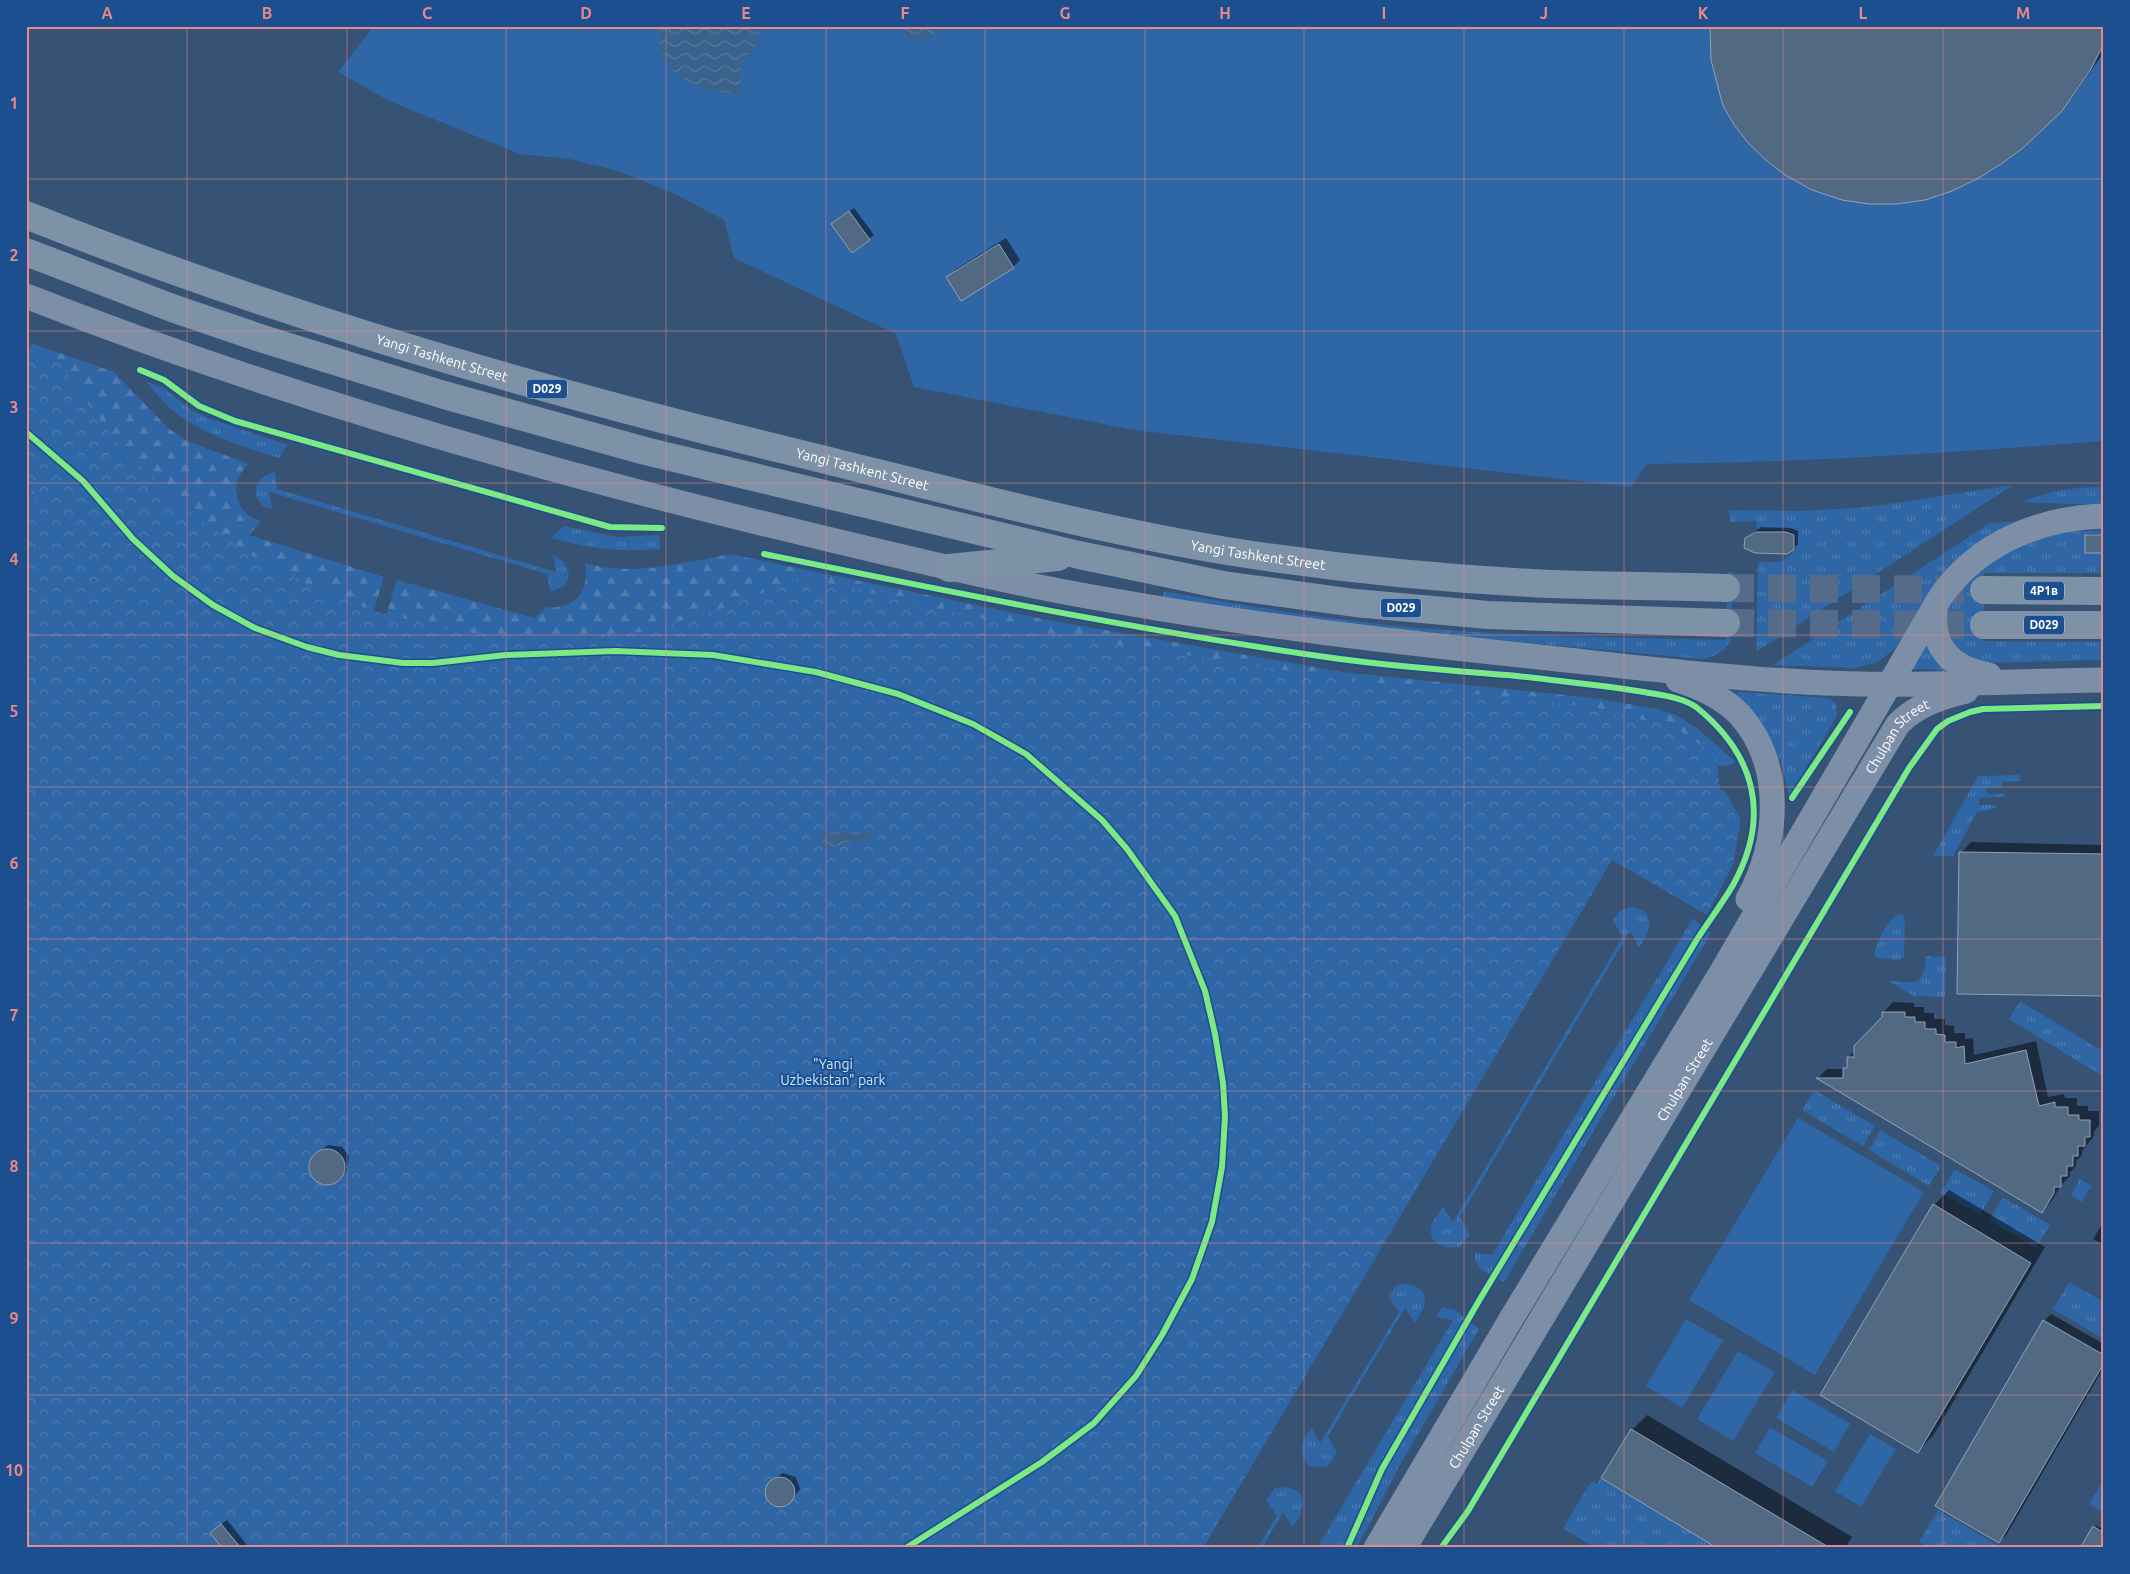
<svg xmlns="http://www.w3.org/2000/svg" width="2130" height="1574" viewBox="0 0 2130 1574" font-family="Ubuntu,sans-serif">
	<style>
		.grass { fill: url(#grass-tufts) }
		.forest { fill: url(#forest-firs) }
		.park { fill: url(#park-crowns) }
		.garden { fill: url(#garden-dots) }
		.pitch { fill: #2f66a5 }
		.water { fill: url(#water-waves) }
		.shadow { fill: #0007 }
		.building { fill: #526984; stroke: #92a2b6 }
		.lines { fill: none; stroke-linecap: round; stroke-linejoin: round }
		.highway-tunnel { stroke: #546c89; stroke-width: 28; stroke-dasharray: 28 14; stroke-linecap: butt }
		.major { stroke: #7d8ea7; stroke-width: 25 }
		.highway { stroke: #7e92a7; stroke-width: 28 }
		.cycleway-casing { stroke: #1b4f8f; stroke-width: 9 }
		.cycleway { stroke: #7ce984; stroke-width: 6 }
		.grid { fill: none; stroke: #e88989; stroke-width: 1; stroke-opacity: 0.55 }
		.labels { text-anchor: middle; stroke-width: 4; stroke-linejoin: round; paint-order: stroke }
		.shield { fill: #1b4f8f; stroke: #bbcadd; stroke-width: 1 }
		.shield-label { font-size: 12px; font-weight: bold; fill: #fff }
		.street-label { font-size: 14px; fill: #fff; stroke: #1b4f8f }
		.park-label { font-size: 14px; fill: #cfe3fa; stroke: #1b4f8f }
		.neatline { fill: none; stroke: #e88989; stroke-width: 2 }
		.grid-label { font-size: 16px; text-anchor: middle; font-weight: bold; fill: #e88989 }
	</style>
	<defs>
		<pattern id="grass-tufts" width="24" height="20" patternUnits="userSpaceOnUse" patternTransform="scale(1.25)"><rect width="24" height="20" fill="#2f66a5"/><path d="M3 7l-1-3M5 7V3M7 7l1-3M15 17l-1-3M17 17v-4M19 17l1-3" fill="none" stroke="#4e7db2"/></pattern>
		<pattern id="forest-firs" width="22" height="20" patternUnits="userSpaceOnUse" patternTransform="scale(1.25)"><rect width="22" height="20" fill="#2f66a5"/><path d="M5 1l3.5 6h-7zM16 11l3.5 6h-7z" fill="#4e7db2"/></pattern>
		<pattern id="park-crowns" width="20" height="18" patternUnits="userSpaceOnUse" patternTransform="scale(1.25)"><rect width="20" height="18" fill="#2f66a5"/><path d="M2 6a3 3 0 1 1 6 0M12 15a3 3 0 1 1 6 0" fill="none" stroke="#4e7db2"/></pattern>
		<pattern id="garden-dots" width="8" height="8" patternUnits="userSpaceOnUse" patternTransform="scale(1.25)"><rect width="8" height="8" fill="#2f66a5"/><path d="M2 2h.1M6 6h.1" fill="none" stroke="#4e7db2" stroke-width="1.8" stroke-linecap="round"/></pattern>
		<pattern id="water-waves" width="16" height="10" patternUnits="userSpaceOnUse" patternTransform="scale(1.25)"><rect width="16" height="10" fill="#3b618d"/><path d="M0 5q4-4 8 0t8 0" fill="none" stroke="#58799e"/></pattern>
	</defs>
	<rect width="100%" height="100%" fill="#365274"/>
	<g class="grass">
		<path d="M146 381 164 388 191 410 208 418 288 445 279 458C242 446 199 434 169 407 161 400 153 390 146 381Z"/>
		<path d="M275 472 277 489 556 572 553 555C574 564 575 588 550 591L547 574 269 492 272 509 263 506 256 497C254 483 261 475 275 472Z"/>
		<path d="M2013 485 1756 652 1758 562H1781L1796 550V533L1781 529H1757L1756 521 1730 522 1729 510 1801 511 1869 507Z"/>
		<path d="M2104 487V505L2020 502C2047 492 2075 486 2104 487Z"/>
		<path d="M2024 521 1937 584 1916 613 1895 649 1877 662 1855 668 1773 665 1990 523Z"/>
		<path d="M564 526 617 537 659 535 660 549C618 552 591 549 551 538Z"/>
		<path d="M2104 530V573H1984L1983 641 2104 642V660L1981 663 1966 658 1950 640 1945 616 1954 593 2007 550 2063 532Z"/>
		<path d="M1727 572H1733L1731 640C1724 653 1713 658 1699 659L1394 630 1215 606 1163 597 1164 591C1262 609 1361 625 1461 631 1549 637 1637 638 1726 640Z"/>
		<path d="M1925 641 1950 670 1909 669Z"/>
		<path d="M1739 692 1829 698 1836 704 1837 716 1789 797C1781 751 1767 726 1733 695Z"/>
		<path d="M2020 775V781L2002 782V787L1987 788V794H2004V797L1979 798V805H1996V808L1977 812 1953 856H1933L1978 776Z"/>
		<path d="M1631 907C1657 910 1651 932 1639 947L1630 931 1460 1217 1470 1235 1460 1247C1444 1249 1426 1244 1432 1224 1434 1218 1440 1212 1443 1207L1453 1222 1622 938 1613 920 1620 911Z"/>
		<path d="M1900 914 1904 916 1905 921 1904 957 1899 960 1876 958 1874 952C1879 940 1887 918 1900 914Z"/>
		<path d="M1693 918 1711 933 1504 1282C1492 1275 1472 1270 1475 1253L1492 1255Z"/>
		<path d="M1926 956 1946 957 1945 997 1914 996 1888 981C1916 982 1923 988 1926 956Z"/>
		<path d="M2020 1001 2099 1049 2104 1042V1077L2009 1019Z"/>
		<path d="M1814 1090 1875 1126 1863 1146 1802 1110Z"/>
		<path d="M1880 1130 1941 1166 1929 1186 1869 1150Z"/>
		<path d="M1955 1169 1994 1191 1980 1215 1941 1193Z"/>
		<path d="M2080 1179 2091 1186 2082 1202 2071 1195Z"/>
		<path d="M2003 1197 2050 1225 2036 1248 1989 1220Z"/>
		<path d="M2069 1282 2104 1302V1339L2053 1309Z"/>
		<path d="M1405 1284C1433 1287 1427 1306 1415 1323L1405 1308 1328 1436 1337 1452 1332 1461 1326 1467 1310 1466C1297 1455 1301 1439 1312 1428L1320 1443 1399 1312 1388 1296 1397 1285Z"/>
		<path d="M1443 1308 1455 1310 1479 1329 1400 1465 1357 1548H1317L1453 1320 1436 1317 1439 1311Z"/>
		<path d="M1601 1478 1706 1541 1728 1548H1595L1563 1528 1591 1482 1597 1484Z"/>
		<path d="M2104 1479V1513L2089 1504Z"/>
		<path d="M1283 1487C1311 1490 1305 1509 1293 1527L1283 1512 1262 1548H1257L1277 1516 1266 1500 1275 1488Z"/>
		<path d="M1938 1510 1997 1545 1995 1548H1930L1919 1542Z"/>
	</g>
	<g class="forest">
		<path d="M31 343 114 372 168 428 187 441 249 464C228 482 234 514 261 521L249 535 384 577 363 647 258 618 26 349 30 350Z"/>
		<path d="M730 554 1043 619 1343 672 1595 698 1657 709 1676 715 1698 729 1736 762 1731 765 1106 809 375 650 397 580 535 618 546 607C575 611 590 590 585 563 632 577 683 563 730 554Z"/>
	</g>
	<path class="park" d="M26 349 61 365 113 439 177 502 245 552 303 582 373 611 386 614 462 632 549 639 643 632 729 606 802 577 1040 632 1341 679 1594 707 1678 729 1716 756 1720 790 1725 791 1741 820 1733 864 1707 915 1612 860 1203 1548H26Z"/>
	<path class="garden" d="M31 467 29 476 37 500 32 501 26 509V470Z"/>
	<g class="pitch">
		<path d="M374 26H2104V441C1952 453 1800 463 1647 464L1631 487 1134 430 914 387 896 334 734 258 724 220 673 193 618 171 569 159 520 154 389 101 338 72Z"/>
		<path d="M1798 1118 1924 1192 1815 1375 1689 1300Z"/>
		<path d="M1686 1319 1723 1340 1682 1408 1646 1386Z"/>
		<path d="M1738 1351 1775 1372 1733 1441 1697 1419Z"/>
		<path d="M1792 1390 1850 1424 1834 1452 1776 1418Z"/>
		<path d="M1770 1427 1828 1461 1812 1487 1755 1453Z"/>
		<path d="M1870 1434 1896 1449 1861 1507 1835 1491Z"/>
	</g>
	<g class="water">
		<path d="M661 26H761L757 44 741 64 740 94C701 93 651 74 661 26Z"/>
		<path d="M905 26H946C933 34 921 46 906 37Z"/>
		<path d="M822 831 873 833 872 839 823 848Z"/>
	</g>
	<g class="shadow">
		<path d="M2104 26V50L2100 58 2071 99 2022 148Z"/>
		<path d="M854 208 874 235 869 239 837 219Z"/>
		<path d="M1006 238 1020 260 1013 267 948 278 955 270Z"/>
		<path d="M1761 527 1791 528 1798 531V544L1793 549 1746 538Z"/>
		<path d="M2088 534H2104V552L2086 536Z"/>
		<path d="M1971 842 2104 845V994L1961 853Z"/>
		<path d="M1893 1002 1914 1003V1007H1924V1013H1934V1019H1945V1025L1954 1026V1033H1965V1039L1973 1038 1974 1055 2036 1041 2048 1097 2064 1094 2065 1098H2077V1106H2088V1111H2099V1126L2094 1131V1136L2082 1151V1155L2076 1161V1166L2070 1172V1176L2062 1184 2051 1202 2041 1212 1818 1078 1827 1069H1844L1849 1064V1057L1884 1017V1012Z"/>
		<path d="M328 1145 342 1147 349 1157 347 1171 332 1184 317 1182 310 1171 311 1158Z"/>
		<path d="M1949 1190 2045 1247 1933 1436 1918 1451 1934 1205Z"/>
		<path d="M2104 1221V1245L2093 1239Z"/>
		<path d="M2051 1314 2104 1344V1367L2007 1534 1999 1542 2044 1321Z"/>
		<path d="M1647 1415 1852 1537 1845 1548H1720L1632 1430Z"/>
		<path d="M783 1473 796 1477 800 1489 790 1503 778 1506 769 1502 766 1492 769 1483Z"/>
		<path d="M227 1520 247 1545 244 1548H223L216 1528Z"/>
		<path d="M2096 1525 2104 1530V1548L2094 1527Z"/>
	</g>
	<g class="building">
		<path d="M1710 26H2104V43L2091 69 2062 111 2023 148 2001 164 1977 179 1952 191 1925 200 1897 204H1869L1842 200 1812 190 1785 175 1767 161 1749 144 1735 126 1723 106 1711 60Z"/>
		<path d="M849 211 870 240 852 253 831 224Z"/>
		<path d="M999 244 1014 268 961 301 946 277Z"/>
		<path d="M1756 532H1786L1794 535V550L1787 554 1755 553 1744 548 1745 538Z"/>
		<rect x="2085" y="535" width="19" height="18"/>
		<path d="M1959 852 2104 854V996L1957 994Z"/>
		<path d="M1882 1012H1905V1017H1915V1022H1925V1029H1936V1034L1945 1035V1042H1956V1048L1964 1046 1965 1064 2026 1050 2039 1106 2055 1102V1107H2068V1115H2079V1120H2090V1137H2085V1146H2078V1156H2073V1166H2067V1176H2061V1187H2054V1193L2042 1213 1816 1078H1843V1068H1847V1057H1854V1046L1882 1017Z"/>
		<circle cx="327" cy="1167" r="18"/>
		<path d="M1933 1204 2031 1263 1918 1453 1820 1395Z"/>
		<path d="M2043 1320 2104 1355V1363L1999 1543 1935 1506Z"/>
		<path d="M1631 1429 1830 1548H1717L1601 1478Z"/>
		<circle cx="780" cy="1492" r="15"/>
		<path d="M221 1524 241 1548H222L210 1533Z"/>
		<path d="M2093 1526 2104 1533V1548H2080Z"/>
	</g>
	<g class="lines">
		<g class="highway-tunnel">
			<path d="M1726 588 1984 590"/>
			<path d="M1726 623 1984 625"/>
		</g>
		<g class="major">
			<path d="M26 296C265 390 511 462 761 523 878 551 996 581 1115 601 1256 626 1397 642 1539 657 1634 667 1730 679 1826 683 1918 687 2011 681 2104 680"/>
			<path d="M1936 604C1929 645 1949 668 1989 675"/>
			<path d="M1678 680C1700 687 1721 696 1738 713 1785 763 1779 843 1748 899"/>
			<path d="M1376 1548 1511 1319 1721 973 1941 596C1979 543 2039 518 2104 516"/>
			<path id="s1" d="M1404 1548 1898 724C1917 705 1941 697 1966 691"/>
		</g>
		<g class="highway">
			<path id="s2" d="M26 215C272 313 525 387 781 449 929 485 1077 526 1227 551 1334 568 1443 579 1551 584 1609 586 1668 586 1726 588"/>
			<path d="M26 252 172 308 260 338 444 395 645 451 1079 555 1223 585 1355 603 1488 615 1726 623"/>
			<path d="M949 568 1058 557"/>
			<path d="M1984 590 2104 591"/>
			<path d="M1984 625H2104"/>
		</g>
		<g class="cycleway-casing">
			<g id="cycleway">
				<path d="M140 370 164 380 199 406 235 421 610 527 662 528"/>
				<path d="M26 432 83 481 133 539 173 576 213 605 255 628 307 647 339 655 403 663H433L506 655 615 651 713 655 816 672 898 694 973 724 1026 754 1102 820 1127 849 1175 916 1205 991 1215 1034 1223 1083 1225 1117 1222 1167 1212 1222 1192 1279 1162 1335 1136 1376 1094 1423 1042 1462 906 1548"/>
				<path d="M764 554C956 593 1147 632 1340 659 1399 667 1458 671 1517 676 1559 681 1601 685 1644 692 1660 695 1682 697 1696 707 1756 755 1771 817 1733 885 1722 904 1708 922 1696 941L1480 1299 1382 1469 1347 1548"/>
				<path d="M1792 798 1850 712"/>
				<path d="M1441 1548 1468 1511 1909 768 1937 729 1948 721 1970 712 1983 709 2104 706"/>
			</g>
		</g>
		<use href="#cycleway" class="cycleway"/>
	</g>
	<path class="grid" d="M187 26V1548M347 26V1548M506 26V1548M666 26V1548M826 26V1548M985 26V1548M1145 26V1548M1304 26V1548M1464 26V1548M1624 26V1548M1783 26V1548M1943 26V1548M26 179H2104M26 331H2104M26 483H2104M26 635H2104M26 787H2104M26 939H2104M26 1091H2104M26 1243H2104M26 1395H2104"/>
	<g class="labels">
		<g class="shield">
			<rect x="527" y="379.5" width="40" height="19" rx="4"/>
			<rect x="2024" y="581.5" width="40" height="19" rx="4"/>
			<rect x="1381" y="598.5" width="40" height="19" rx="4"/>
			<rect x="2024" y="615.5" width="40" height="19" rx="4"/>
		</g>
		<g class="shield-label">
			<text x="547" y="393">D029</text>
			<text x="2044" y="595">4Р1в</text>
			<text x="1401" y="612">D029</text>
			<text x="2044" y="629">D029</text>
		</g>
		<g class="street-label">
			<text dy="5" stroke="none"><textPath href="#s2" startOffset="440">Yangi Tashkent Street</textPath></text>
			<text dy="5" stroke="none"><textPath href="#s2" startOffset="875">Yangi Tashkent Street</textPath></text>
			<text dy="5" stroke="none"><textPath href="#s2" startOffset="1280">Yangi Tashkent Street</textPath></text>
			<text dy="5" stroke="none"><textPath href="#s1" startOffset="951">Chulpan Street</textPath></text>
			<text dy="5" stroke="none"><textPath href="#s1" startOffset="546">Chulpan Street</textPath></text>
			<text dy="5" stroke="none"><textPath href="#s1" startOffset="141">Chulpan Street</textPath></text>
		</g>
		<g class="park-label">
			<text x="833" y="1069">"Yangi<tspan x="833" dy="16">Uzbekistan" park</tspan></text>
		</g>
	</g>
	<rect width="2130" height="1574" fill="none" stroke="#1b4f8f" stroke-width="55"/>
	<rect x="28" y="28" width="2074" height="1518" class="neatline"/>
	<g class="grid-label">
		<text x="107" y="19">A</text>
		<text x="267" y="19">B</text>
		<text x="427" y="19">C</text>
		<text x="586" y="19">D</text>
		<text x="746" y="19">E</text>
		<text x="905" y="19">F</text>
		<text x="1065" y="19">G</text>
		<text x="1225" y="19">H</text>
		<text x="1384" y="19">I</text>
		<text x="1544" y="19">J</text>
		<text x="1703" y="19">K</text>
		<text x="1863" y="19">L</text>
		<text x="2023" y="19">M</text>
		<text x="14" y="109">1</text>
		<text x="14" y="261">2</text>
		<text x="14" y="413">3</text>
		<text x="14" y="565">4</text>
		<text x="14" y="717">5</text>
		<text x="14" y="869">6</text>
		<text x="14" y="1021">7</text>
		<text x="14" y="1172">8</text>
		<text x="14" y="1324">9</text>
		<text x="14" y="1476">10</text>
	</g>
</svg>
